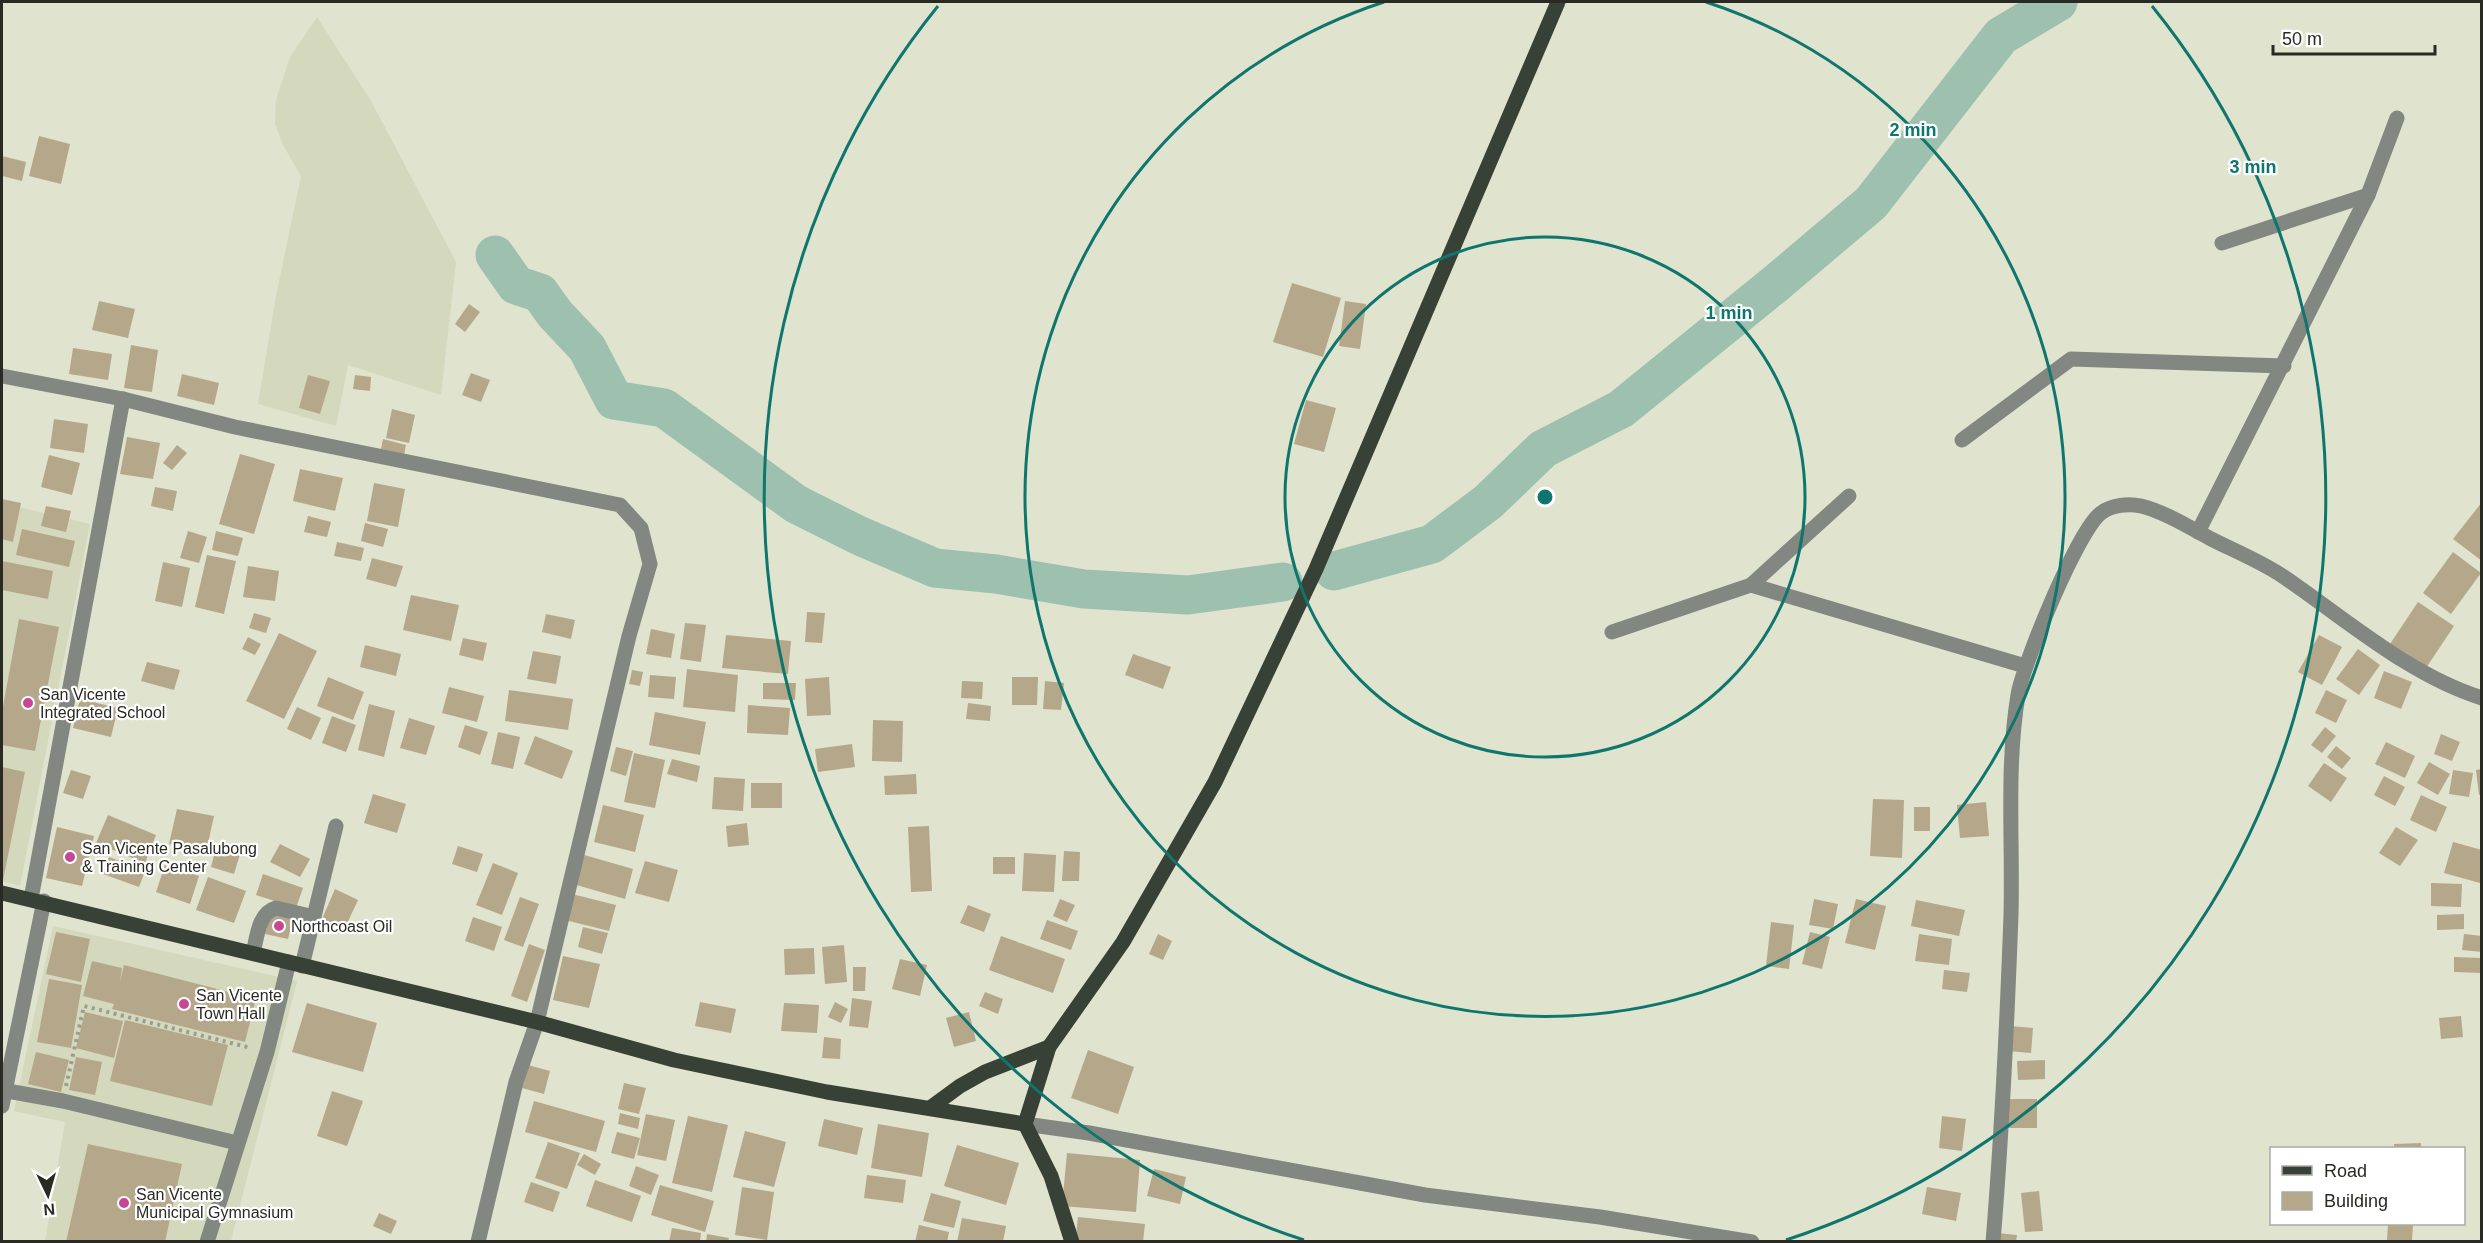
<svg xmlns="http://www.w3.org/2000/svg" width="2483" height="1243" viewBox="0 0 2483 1243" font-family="Helvetica,sans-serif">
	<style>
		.built { fill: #d4d8bd }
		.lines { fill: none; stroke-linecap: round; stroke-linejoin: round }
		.river { stroke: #9dc0af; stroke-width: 39 }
		.building { fill: #b5a88a }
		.path { stroke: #9b9d8d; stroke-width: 4; stroke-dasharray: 3 4.5; stroke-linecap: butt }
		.minor { stroke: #828881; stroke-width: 15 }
		.major { stroke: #384135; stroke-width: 15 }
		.ring { fill: none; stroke: #0f766e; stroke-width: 3 }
		.poi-dot { fill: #c74793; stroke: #fff; stroke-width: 2 }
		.labels { text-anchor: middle; stroke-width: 4.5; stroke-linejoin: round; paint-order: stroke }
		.poi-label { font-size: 16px; fill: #292a23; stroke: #fff; text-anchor: start }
		.centre { fill: #0f766e; stroke: #fff; stroke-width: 3 }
		.ring-label { font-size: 18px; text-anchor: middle; font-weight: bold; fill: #0f766e; stroke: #fff; stroke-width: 4.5; stroke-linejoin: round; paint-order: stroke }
	</style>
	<rect width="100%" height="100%" fill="#e0e3ce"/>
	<g class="built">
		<path d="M317 17 371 101 456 262 441 395 348 365 336 426 258 404 276 296 301 176 283 145 275 124 276 100 290 57Z"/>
		<path d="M2 503 90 524 20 886 2 881Z"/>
		<path d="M53 926 297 981 231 1241H45L65 1122 14 1111Z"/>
	</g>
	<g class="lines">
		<g class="river">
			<path d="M495 255 516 285 540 293 555 314 587 348 614 400 664 408 796 504 860 536 935 568 996 574 1084 589 1188 595 1283 582"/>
			<path d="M1334 571 1432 544 1488 502 1543 449 1621 409 1774 285 1871 203 2001 36 2058 2"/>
		</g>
	</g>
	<g class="building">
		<path d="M39 136 70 144 61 184 29 176Z"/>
		<path d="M2 156 26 162 22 181 2 176Z"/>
		<path d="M1292 283 1341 298 1323 357 1273 342Z"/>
		<path d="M99 301 135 309 128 338 92 330Z"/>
		<path d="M1345 301 1366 304 1360 349 1339 346Z"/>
		<path d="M469 304 480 312 465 332 455 324Z"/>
		<path d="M131 345 158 350 152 392 124 388Z"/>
		<path d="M73 348 112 354 108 380 69 374Z"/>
		<path d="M471 373 490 380 481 402 462 395Z"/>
		<path d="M182 374 219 383 214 405 177 396Z"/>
		<path d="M308 375 330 381 320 414 299 408Z"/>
		<path d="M355 375 371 377 370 391 353 389Z"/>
		<path d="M1306 400 1336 408 1324 452 1294 444Z"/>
		<path d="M392 409 415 415 409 443 386 438Z"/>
		<path d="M54 419 88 424 84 453 50 448Z"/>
		<path d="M127 437 160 443 153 479 120 474Z"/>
		<path d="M383 439 406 445 404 455 381 449Z"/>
		<path d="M177 445 187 453 172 470 163 463Z"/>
		<path d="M240 454 275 464 254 534 219 524Z"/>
		<path d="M49 455 80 463 72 495 41 487Z"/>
		<path d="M300 469 343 478 335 511 293 501Z"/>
		<path d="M374 483 405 489 398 527 367 521Z"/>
		<path d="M155 487 177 491 173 511 151 506Z"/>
		<path d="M2 499 21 503 13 542 2 539Z"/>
		<path d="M2482 502V561L2453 539Z"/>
		<path d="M46 506 71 511 66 532 41 526Z"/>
		<path d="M308 516 331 522 327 537 304 532Z"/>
		<path d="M365 523 388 529 383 547 361 541Z"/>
		<path d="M22 529 75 541 69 567 16 555Z"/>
		<path d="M188 531 207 537 199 563 180 558Z"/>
		<path d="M216 531 243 538 238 556 212 550Z"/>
		<path d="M337 542 364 548 361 561 334 556Z"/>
		<path d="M2453 552 2481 573 2451 614 2423 593Z"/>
		<path d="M207 555 236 561 224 614 195 607Z"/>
		<path d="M372 558 403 566 396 587 366 579Z"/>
		<path d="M2 561 53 571 48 599 2 590Z"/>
		<path d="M163 562 190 568 182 607 155 601Z"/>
		<path d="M248 566 279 571 275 601 243 597Z"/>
		<path d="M411 595 459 605 451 641 403 630Z"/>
		<path d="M2418 602 2454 626 2426 668 2390 644Z"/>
		<path d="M807 612 825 613 822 643 805 642Z"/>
		<path d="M254 613 271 618 266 633 249 628Z"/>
		<path d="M546 614 575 620 571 639 542 632Z"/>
		<path d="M19 619 59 627 35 751 2 745V712Z"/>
		<path d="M685 623 706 625 701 662 680 659Z"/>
		<path d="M651 629 675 634 671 658 646 654Z"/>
		<path d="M279 633 317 651 284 719 246 701Z"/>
		<path d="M726 635 791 641 788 674 722 668Z"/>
		<path d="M2319 635 2342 647 2322 685 2298 672Z"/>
		<path d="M248 637 261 644 255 655 242 649Z"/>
		<path d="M463 638 487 643 483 661 459 655Z"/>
		<path d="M365 645 401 654 396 676 360 667Z"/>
		<path d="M2358 649 2380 665 2359 695 2336 679Z"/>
		<path d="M533 651 561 656 556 684 527 679Z"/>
		<path d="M1133 654 1171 667 1163 689 1125 675Z"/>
		<path d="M147 662 180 670 174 690 141 681Z"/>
		<path d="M687 669 738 675 735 712 683 707Z"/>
		<path d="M632 670 643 672 640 686 629 684Z"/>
		<path d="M2384 671 2412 682 2401 709 2374 698Z"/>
		<path d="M650 675 676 677 674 699 648 697Z"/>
		<path d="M328 677 364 692 353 720 317 706Z"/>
		<path d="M829 677 831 715 807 716 805 679Z"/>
		<path d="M1012 677H1038L1037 705H1012Z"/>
		<path d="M962 681 983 682 982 699 961 698Z"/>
		<path d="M1045 681 1064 683 1061 710 1043 709Z"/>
		<path d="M763 683H796L795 700 763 699Z"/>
		<path d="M449 687 484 696 477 722 442 713Z"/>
		<path d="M509 690 573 699 568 730 505 721Z"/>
		<path d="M2326 690 2347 700 2336 723 2315 713Z"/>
		<path d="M80 699 118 708 111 737 73 728Z"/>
		<path d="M968 703 991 706 990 721 966 719Z"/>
		<path d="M369 704 395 711 384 757 358 750Z"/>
		<path d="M748 705 790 708 788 735 747 733Z"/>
		<path d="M297 707 321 718 311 740 287 729Z"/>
		<path d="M655 712 706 722 700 755 649 745Z"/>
		<path d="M332 716 356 725 346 752 322 743Z"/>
		<path d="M409 718 435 726 426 755 400 748Z"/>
		<path d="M873 720 903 721 902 762 872 761Z"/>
		<path d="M465 725 488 732 480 755 458 747Z"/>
		<path d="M2325 727 2336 736 2322 753 2311 745Z"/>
		<path d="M498 732 520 737 513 769 491 764Z"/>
		<path d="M2441 734 2460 742 2452 761 2434 754Z"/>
		<path d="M535 736 573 751 562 779 524 764Z"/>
		<path d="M2386 742 2415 756 2405 778 2375 764Z"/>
		<path d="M852 744 855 767 818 772 815 749Z"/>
		<path d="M2336 746 2351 758 2342 769 2327 757Z"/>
		<path d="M616 747 633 751 626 776 610 771Z"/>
		<path d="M634 753 665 760 655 808 624 802Z"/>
		<path d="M672 759 700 766 697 782 667 774Z"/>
		<path d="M2429 762 2450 774 2438 795 2417 783Z"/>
		<path d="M2324 763 2347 778 2331 802 2308 786Z"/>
		<path d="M2 767 25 772 3 880H2Z"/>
		<path d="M2482 769V794L2479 795 2476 770Z"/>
		<path d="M71 770 91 776 83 799 63 793Z"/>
		<path d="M2453 770 2473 773 2469 797 2449 794Z"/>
		<path d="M916 774 917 794 885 795 884 776Z"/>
		<path d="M2384 776 2405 787 2395 806 2374 795Z"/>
		<path d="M714 777 745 779 743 811 712 809Z"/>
		<rect x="751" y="783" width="31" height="25"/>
		<path d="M373 794 406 804 397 833 364 823Z"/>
		<path d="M2421 795 2447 807 2436 832 2410 820Z"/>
		<path d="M1873 799 1904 800 1902 858 1870 856Z"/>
		<path d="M1986 802 1989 836 1960 838 1957 805Z"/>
		<path d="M603 805 644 815 635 852 594 842Z"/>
		<rect x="1914" y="807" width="16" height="24"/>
		<path d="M177 809 214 816 206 852 169 844Z"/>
		<path d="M108 815 156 835 145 863 96 843Z"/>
		<path d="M747 823 749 845 728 847 726 826Z"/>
		<path d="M929 826 932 891 911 892 908 827Z"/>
		<path d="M57 827 94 836 82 886 46 878Z"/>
		<path d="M2396 827 2418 840 2400 866 2379 853Z"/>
		<path d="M2453 842 2482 850 2480 883 2444 873Z"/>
		<path d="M217 844 241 851 234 874 211 867Z"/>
		<path d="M280 844 310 859 300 877 270 862Z"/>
		<path d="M458 846 483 854 477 872 452 864Z"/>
		<path d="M1064 851 1080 852 1079 881H1062Z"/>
		<path d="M1024 853 1056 855 1054 892 1022 891Z"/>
		<path d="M581 854 633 869 625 899 573 884Z"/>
		<path d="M109 857 145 871 139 887 103 874Z"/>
		<rect x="993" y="857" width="22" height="17"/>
		<path d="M645 861 678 870 669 902 635 893Z"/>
		<path d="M493 863 518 873 502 915 476 905Z"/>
		<path d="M165 865 199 876 190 904 156 892Z"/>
		<path d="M263 874 303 888 296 908 256 895Z"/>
		<path d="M208 877 246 891 234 923 196 910Z"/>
		<path d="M2431 883 2462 884 2461 907 2431 906Z"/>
		<path d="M335 889 358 900 344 930 322 919Z"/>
		<path d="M572 894 616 905 609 931 565 920Z"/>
		<path d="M520 897 539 904 523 947 504 940Z"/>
		<path d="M1060 899 1075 905 1067 922 1053 916Z"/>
		<path d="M1814 899 1838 904 1833 929 1809 925Z"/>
		<path d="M1856 899 1886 906 1875 950 1845 943Z"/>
		<path d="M1916 900 1965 910 1959 936 1911 926Z"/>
		<path d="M968 905 991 914 984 932 960 923Z"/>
		<path d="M270 914 293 919 288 939 265 934Z"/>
		<path d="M2464 914V929L2437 930V915Z"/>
		<path d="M473 917 502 927 494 951 465 941Z"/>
		<path d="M1047 920 1078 931 1071 950 1040 939Z"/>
		<path d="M1771 922 1794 925 1789 969 1766 966Z"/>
		<path d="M583 927 608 933 602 954 578 947Z"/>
		<path d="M56 932 90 939 81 982 46 974Z"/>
		<path d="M1810 932 1830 937 1822 969 1802 964Z"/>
		<path d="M1158 934 1172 941 1163 960 1149 954Z"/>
		<path d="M1919 934 1952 939 1949 965 1915 961Z"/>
		<path d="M2464 934 2482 936V952L2462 950Z"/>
		<path d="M1001 936 1065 959 1053 993 989 970Z"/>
		<path d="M529 944 545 950 527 1002 511 996Z"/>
		<path d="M844 945 847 982 825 984 822 947Z"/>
		<path d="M814 948 815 974 785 975 784 949Z"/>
		<path d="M563 956 600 964 589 1008 553 1000Z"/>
		<path d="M2454 957 2482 958V973L2454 972Z"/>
		<path d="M900 959 927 965 920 996 892 989Z"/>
		<path d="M92 961 122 968 120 982 124 965 256 999 245 1042 112 1009 114 1004 83 996Z"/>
		<path d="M853 967H866L865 991H853Z"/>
		<path d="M1944 970 1970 973 1967 992 1942 989Z"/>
		<path d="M49 979 82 985 71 1048 37 1042Z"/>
		<path d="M985 992 1003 999 998 1014 979 1006Z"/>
		<path d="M852 998 872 1001 868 1028 849 1026Z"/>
		<path d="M700 1002 736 1009 731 1033 695 1026Z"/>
		<path d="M835 1002 848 1009 841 1023 828 1017Z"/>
		<path d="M307 1003 377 1023 363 1072 292 1052Z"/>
		<path d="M784 1003 819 1005 817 1033 781 1031Z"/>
		<path d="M85 1012 123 1021 114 1058 76 1048Z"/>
		<path d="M969 1012 976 1041 954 1047 946 1018Z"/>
		<path d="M2461 1016 2463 1037 2441 1039 2439 1018Z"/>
		<path d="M125 1020 228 1045 212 1106 110 1081Z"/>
		<path d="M2010 1026 2033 1028 2031 1053 2008 1051Z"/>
		<path d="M824 1037 841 1039 840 1059 822 1058Z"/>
		<path d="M1088 1050 1134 1067 1118 1114 1071 1098Z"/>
		<path d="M36 1052 69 1060 61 1092 28 1084Z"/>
		<path d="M76 1057 102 1062 95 1095 69 1090Z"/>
		<path d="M2045 1060V1079L2018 1080 2017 1061Z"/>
		<path d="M528 1065 550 1071 544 1094 522 1088Z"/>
		<path d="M624 1083 646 1088 639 1114 618 1109Z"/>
		<path d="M332 1091 363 1101 347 1146 317 1136Z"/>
		<rect x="2003" y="1099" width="34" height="29"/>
		<path d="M534 1101 605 1121 596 1152 525 1132Z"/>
		<path d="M620 1113 640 1118 638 1129 618 1124Z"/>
		<path d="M646 1114 675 1120 666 1161 637 1155Z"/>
		<path d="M688 1116 728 1125 712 1192 672 1183Z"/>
		<path d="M1942 1116 1966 1119 1962 1151 1939 1148Z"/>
		<path d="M824 1119 863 1128 857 1155 818 1146Z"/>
		<path d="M878 1124 929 1133 922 1177 871 1168Z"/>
		<path d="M745 1131 786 1142 774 1187 733 1177Z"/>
		<path d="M617 1132 640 1138 634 1159 611 1153Z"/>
		<path d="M548 1142 580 1153 567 1189 535 1178Z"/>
		<path d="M2421 1143V1148H2394V1144Z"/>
		<path d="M88 1144 182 1164 165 1242H66Z"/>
		<path d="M957 1145 1019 1163 1006 1205 944 1186Z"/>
		<path d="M1067 1153 1140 1160 1136 1212 1062 1206Z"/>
		<path d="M584 1154 601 1164 595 1175 577 1165Z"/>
		<path d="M636 1166 659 1175 651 1195 629 1186Z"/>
		<path d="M1154 1169 1186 1177 1180 1204 1147 1196Z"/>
		<path d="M867 1175 906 1180 903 1203 864 1198Z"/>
		<path d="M595 1180 641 1196 632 1222 586 1206Z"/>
		<path d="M531 1182 560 1192 553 1212 524 1202Z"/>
		<path d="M660 1185 714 1201 705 1232 651 1215Z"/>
		<path d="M742 1187 774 1192 767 1240 735 1235Z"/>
		<path d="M1927 1187 1961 1193 1956 1221 1922 1214Z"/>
		<path d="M2039 1191 2043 1231 2025 1232 2021 1193Z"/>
		<path d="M931 1193 961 1201 954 1228 923 1221Z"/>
		<path d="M379 1213 397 1221 391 1234 373 1226Z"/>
		<path d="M1078 1217 1145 1224 1143 1242H1075Z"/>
		<path d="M962 1218 1006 1226 1003 1242H957Z"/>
		<path d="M2388 1224H2413L2412 1240H2387Z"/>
		<path d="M919 1225 949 1232 947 1242H915Z"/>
		<path d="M672 1228 701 1233 700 1242H669Z"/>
		<path d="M1997 1233 2017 1235 2016 1242H1995Z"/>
		<path d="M707 1234 729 1238 728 1242H706Z"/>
	</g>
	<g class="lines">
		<path class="path" d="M66 1086 84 1006 251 1048"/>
		<g class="minor">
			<path d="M2222 243 2368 195"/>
			<path d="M2 376 123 399 235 427 620 505 641 528 650 564 629 636 537 1022 516 1082 478 1242"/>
			<path d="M1962 440 2071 359 2284 366"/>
			<path d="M2198 532 2368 195 2397 118"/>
			<path d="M1751 585 2025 666"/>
			<path d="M1612 632 1751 585 1849 496"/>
			<path d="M31 899 123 399"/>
			<path d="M253 953C257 938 258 913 276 908L314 917"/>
			<path d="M302 966 336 826"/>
			<path d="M2 1090 63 1101 237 1143"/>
			<path d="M2 1106 44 901"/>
			<path d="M1025 1124 1089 1133 1425 1195 1600 1217 1752 1242"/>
			<path d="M207 1242 267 1052 289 962"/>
			<path d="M1993 1242C2002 1133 2007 1024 2011 915 2013 842 2006 768 2018 695 2023 664 2078 530 2101 513 2111 505 2129 503 2141 506 2165 512 2189 527 2211 539 2235 551 2262 562 2284 577 2347 620 2409 675 2482 698"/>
		</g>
		<g class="major">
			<path d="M2 893 537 1022 674 1060 827 1092 1025 1124"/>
			<path d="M930 1108 960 1086 985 1072 1049 1047"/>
			<path d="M1072 1242 1051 1176 1025 1124 1049 1047 1123 942 1215 782 1316 569 1558 2"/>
		</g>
	</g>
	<g class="ring">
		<circle cx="1545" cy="497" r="260"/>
		<path d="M1706 2A520 520 0 1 1 1384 2"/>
		<path d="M1304 1240A781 781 0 0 1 938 6M2152 6A781 781 0 0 1 1786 1240"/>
	</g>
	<g class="poi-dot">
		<circle cx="28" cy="703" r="6"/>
		<circle cx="70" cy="857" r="6"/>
		<circle cx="279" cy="926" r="6"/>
		<circle cx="184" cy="1004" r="6"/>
		<circle cx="124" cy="1203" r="6"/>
	</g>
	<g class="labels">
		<g class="poi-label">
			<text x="40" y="700">San Vicente<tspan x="40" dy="18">Integrated School</tspan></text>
			<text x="82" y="854">San Vicente Pasalubong<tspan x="82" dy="18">&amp; Training Center</tspan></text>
			<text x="291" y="932">Northcoast Oil</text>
			<text x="196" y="1001">San Vicente<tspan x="196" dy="18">Town Hall</tspan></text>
			<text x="136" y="1200">San Vicente<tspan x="136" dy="18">Municipal Gymnasium</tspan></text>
		</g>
	</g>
	<circle cx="1545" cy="497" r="9" class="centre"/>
	<g class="ring-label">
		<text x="1913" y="136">2 min</text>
		<text x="2253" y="173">3 min</text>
		<text x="1729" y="319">1 min</text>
	</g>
	<rect width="2483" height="1243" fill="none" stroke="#292a23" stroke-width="6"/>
	<rect x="2270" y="1147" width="195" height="78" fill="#ffffff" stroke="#a9aaa7" stroke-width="1.5"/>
	<rect x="2282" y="1166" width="30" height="9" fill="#384135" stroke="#a9aaa7" stroke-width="1.5"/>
	<text x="2324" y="1177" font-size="18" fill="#292a23">Road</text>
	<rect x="2282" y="1192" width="30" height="18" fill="#b5a88a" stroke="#a9aaa7" stroke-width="1.5"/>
	<text x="2324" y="1207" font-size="18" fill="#292a23">Building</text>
	<g transform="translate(48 1195) rotate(175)" stroke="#ffffff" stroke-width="4.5" paint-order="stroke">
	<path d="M0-4.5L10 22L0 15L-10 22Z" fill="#292a23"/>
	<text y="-9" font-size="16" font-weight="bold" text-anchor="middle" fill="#292a23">N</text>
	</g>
	<path d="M2273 45v9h162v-9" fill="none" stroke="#292a23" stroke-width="3"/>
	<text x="2282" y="45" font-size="18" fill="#292a23" stroke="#ffffff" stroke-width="4.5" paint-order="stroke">50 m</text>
</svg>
